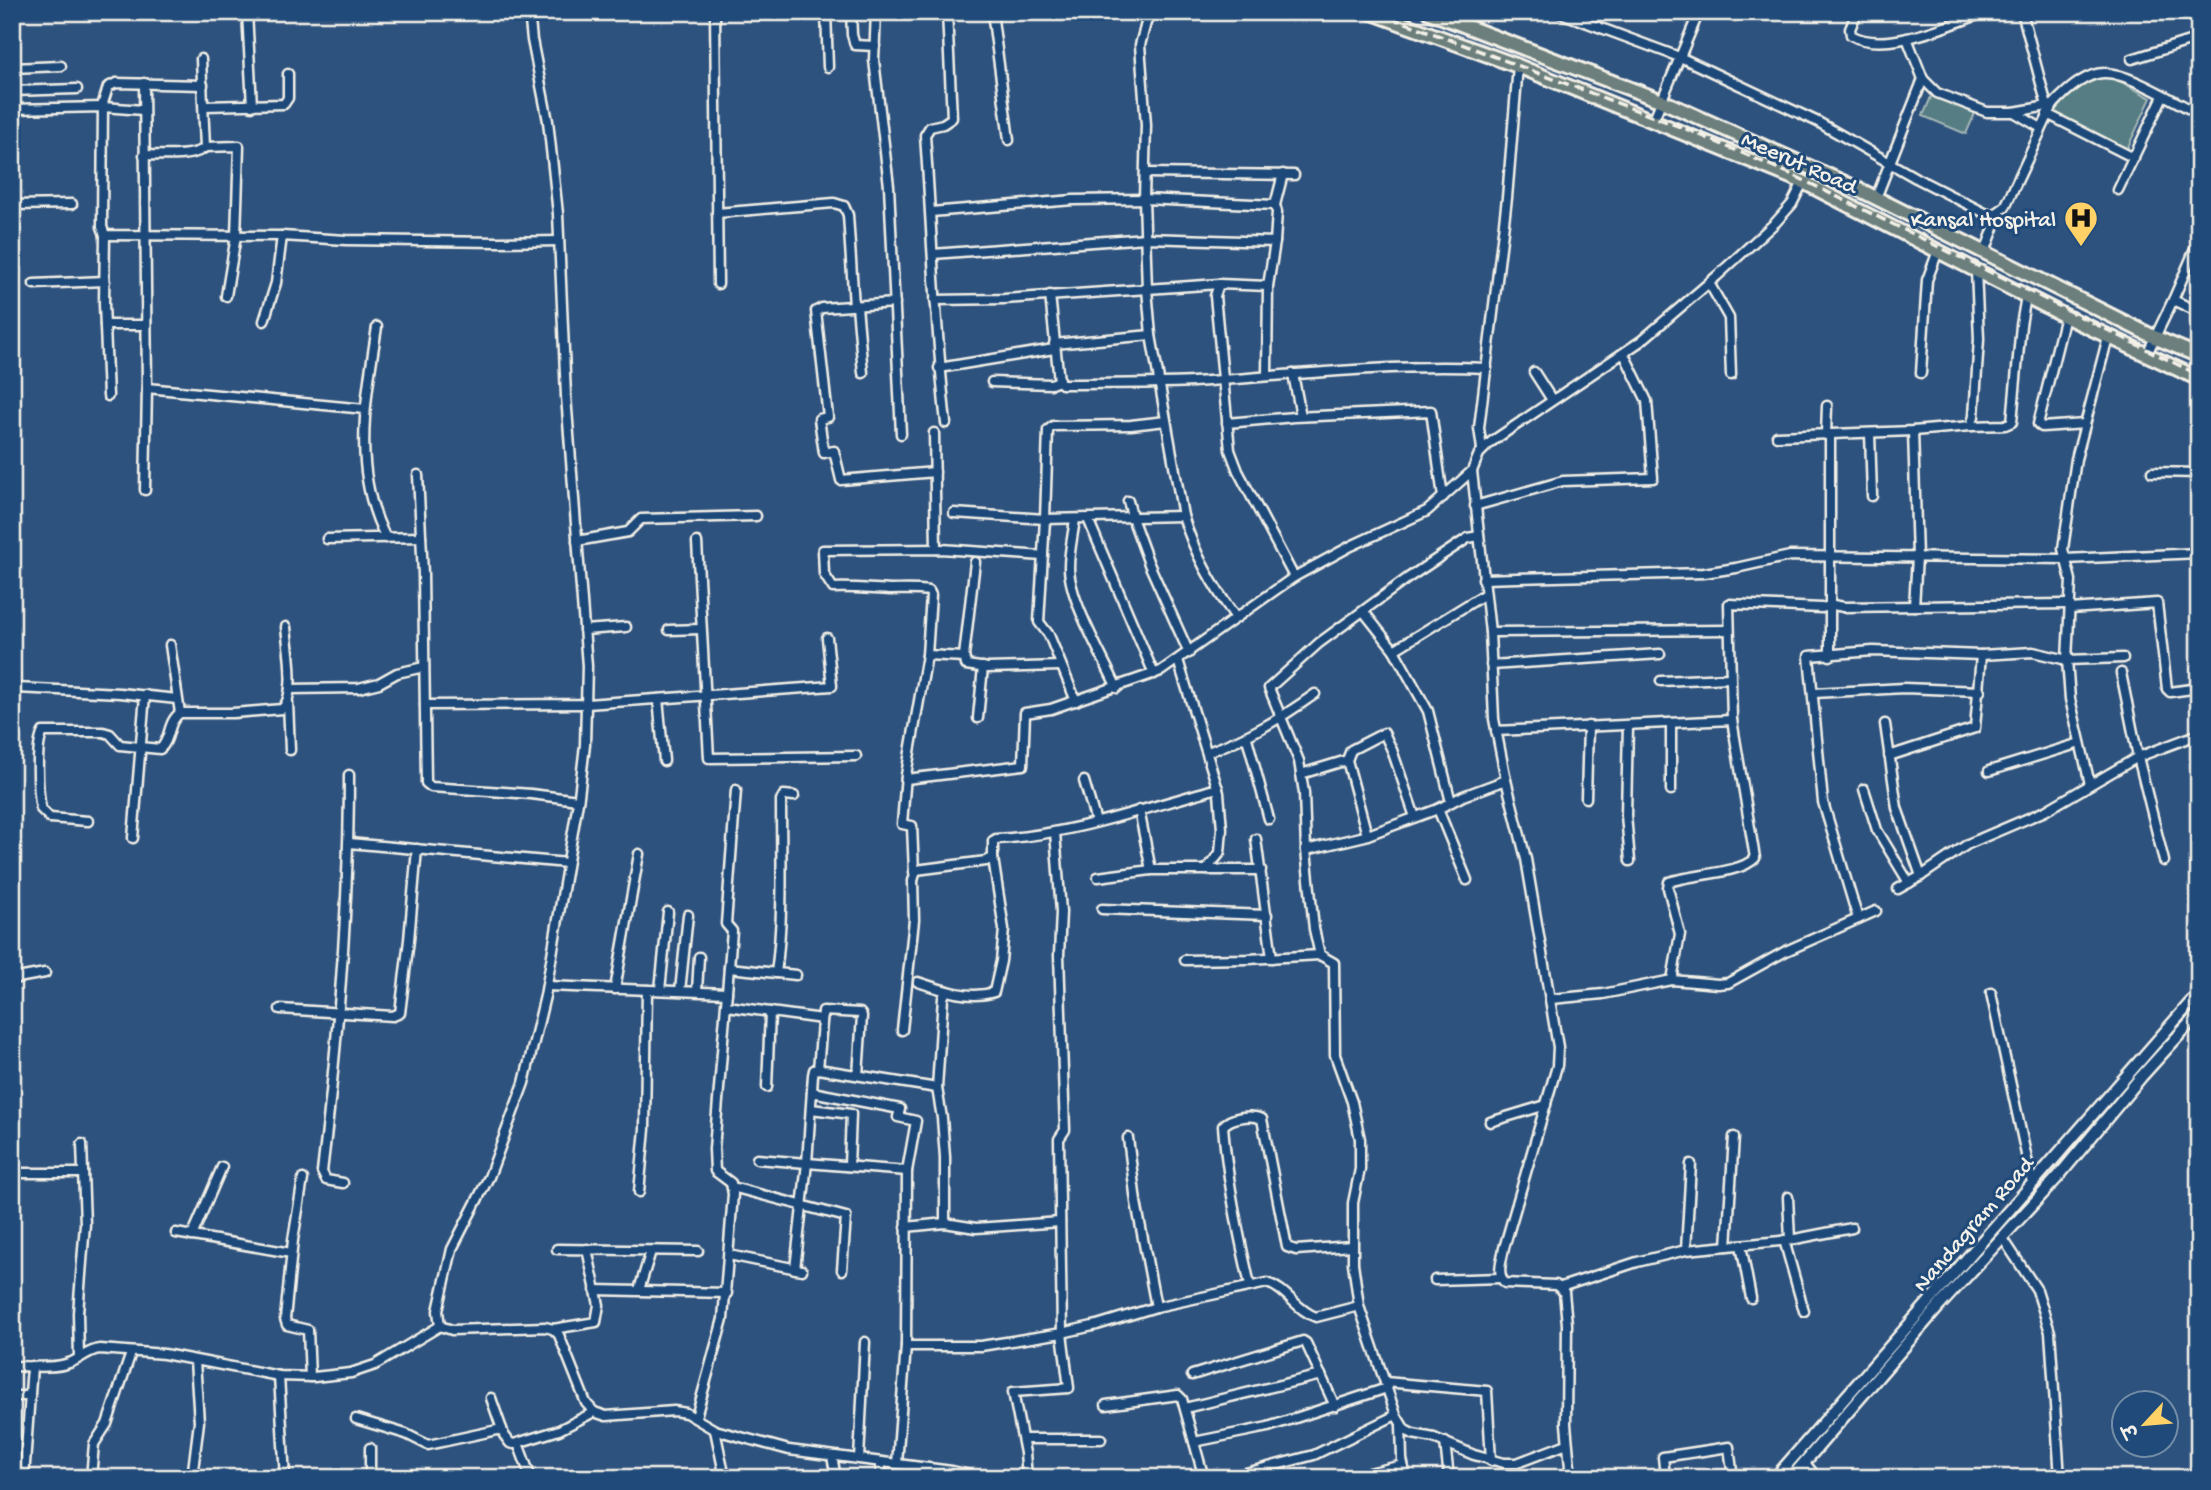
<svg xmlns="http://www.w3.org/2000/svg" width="2211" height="1490" viewBox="0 0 2211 1490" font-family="'Gochi Hand','Playpen Sans Deva',sans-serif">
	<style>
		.green { fill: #567d83; stroke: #a5b7b6; stroke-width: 2 }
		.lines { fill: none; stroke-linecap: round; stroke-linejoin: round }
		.minor-casing { stroke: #f4f1e8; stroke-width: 13 }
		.tertiary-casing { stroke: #f4f1e8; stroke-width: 15 }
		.primary-casing { stroke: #f4f1e8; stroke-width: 18 }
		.minor { stroke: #1f4a7a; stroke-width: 8 }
		.tertiary { stroke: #1f4a7a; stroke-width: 10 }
		.primary { stroke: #6c7f7c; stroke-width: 12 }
		.rail { stroke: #f4f1e8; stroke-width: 3.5; stroke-dasharray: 10 5; stroke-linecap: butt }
		.labels { text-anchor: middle; stroke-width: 6; stroke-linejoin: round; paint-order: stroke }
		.street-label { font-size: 23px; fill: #f4f1e8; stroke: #1f4a7a }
		.poi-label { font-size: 23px; fill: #f4f1e8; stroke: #1f4a7a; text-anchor: end }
	</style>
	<rect width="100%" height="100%" fill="#2e527e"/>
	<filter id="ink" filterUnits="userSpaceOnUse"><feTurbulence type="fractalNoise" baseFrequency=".0143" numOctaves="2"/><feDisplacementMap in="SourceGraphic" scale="14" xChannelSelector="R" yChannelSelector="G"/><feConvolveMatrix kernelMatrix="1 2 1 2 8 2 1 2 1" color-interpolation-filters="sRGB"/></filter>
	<g filter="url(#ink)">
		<g class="green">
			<path d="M2103 77 2116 79 2151 98 2127 149 2053 113 2077 87Z"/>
			<path d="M1933 92 1976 111 1966 134 1923 116Z"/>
		</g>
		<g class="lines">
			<g class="minor-casing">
				<g id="minor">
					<path d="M247 12 252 106"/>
					<path d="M715 12 718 284"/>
					<path d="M826 12 828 67"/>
					<path d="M851 12 852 35 855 45 875 46"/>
					<path d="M876 12 874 60 889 186 901 434"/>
					<path d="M992 12 1009 140"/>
					<path d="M1149 12 1140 45 1146 125 1144 199 1147 289 1151 335 1183 516C1195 555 1213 586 1236 618"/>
					<path d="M1558 12 1682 58 1818 122 1916 178 1987 214H1995L2005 207 2053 105C2065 92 2085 74 2103 73 2126 71 2177 103 2199 114"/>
					<path d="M1857 12 1850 29 1851 35C1885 55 1951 24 1986 12"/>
					<path d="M2022 12 2047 106"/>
					<path d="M2198 12 2199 14"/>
					<path d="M1907 38 1923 79 1937 93 1987 112H2014L2053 105"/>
					<path d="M2132 59 2199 38"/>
					<path d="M12 68 61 66"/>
					<path d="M144 83 147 388 145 490"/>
					<path d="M203 85 116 83 108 87 103 103 102 227 105 235 282 236 346 240 498 242 559 241"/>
					<path d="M12 91 77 89"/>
					<path d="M204 106 284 104 288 98V74"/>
					<path d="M12 109 103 107 143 110"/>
					<path d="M2014 112 2041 128"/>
					<path d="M2047 114 2134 158"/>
					<path d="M1653 121 1699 12"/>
					<path d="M205 147 239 146 236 236 226 296"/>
					<path d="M144 155C159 155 196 158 205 147L201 59"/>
					<path d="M1145 173 1294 175"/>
					<path d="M2118 190 2163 96"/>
					<path d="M1876 198 1923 79"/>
					<path d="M12 205 72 204"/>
					<path d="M931 212 1073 200 1144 199 1275 205"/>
					<path d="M717 213 834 203 844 206 848 215 854 306"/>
					<path d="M105 235 104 304 108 396"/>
					<path d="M1985 252 2000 212"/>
					<path d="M933 254 1146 238 1275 242"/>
					<path d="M1709 283 1729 318 1731 375"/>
					<path d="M34 284 105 281"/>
					<path d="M1219 284 1215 296 1230 450 1238 471 1294 577"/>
					<path d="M1050 295 1059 381 1062 384C1116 383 1169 385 1222 380 1310 373 1399 364 1487 368"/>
					<path d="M935 300 1004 299 1219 284 1268 286"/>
					<path d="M2173 300 2199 312"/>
					<path d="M895 303 822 308 816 311 828 417 819 419 824 453 834 451 841 480 935 472"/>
					<path d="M857 306 863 373"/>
					<path d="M2065 316 2038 424 2042 427 2085 424"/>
					<path d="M264 321 276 283 282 236"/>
					<path d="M105 325H146"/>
					<path d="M377 327C366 399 351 471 386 538"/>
					<path d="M1054 344 1151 335"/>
					<path d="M2146 356 2173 300 2199 240"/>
					<path d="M939 368 1054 349"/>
					<path d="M1534 372 1552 400"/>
					<path d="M1921 373 1927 280 1938 251"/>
					<path d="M1293 374 1301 416"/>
					<path d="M1267 375 1268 286 1275 242 1277 212 1275 205 1283 174"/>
					<path d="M992 382 1051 384 1059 381"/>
					<path d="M147 388 365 409"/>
					<path d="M946 423C935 327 932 231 925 135L930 127 943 124 952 118 947 12"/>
					<path d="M1227 423 1294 417 1431 411 1443 497"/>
					<path d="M1971 426 2005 425 2012 422 2021 325 2026 296"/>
					<path d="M1913 431 1917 557 1914 606"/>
					<path d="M934 433 936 549"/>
					<path d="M1870 433 1872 496"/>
					<path d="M1826 435 1827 406"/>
					<path d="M1777 436 1913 431 1971 426 1974 416 1979 339 1976 270"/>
					<path d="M1482 449 1479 428 1507 198 1518 66"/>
					<path d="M2152 472 2199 473"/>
					<path d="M418 475 423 574 426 783 431 787 531 794 578 800"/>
					<path d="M1128 501 1134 523 1149 564 1189 653"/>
					<path d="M1475 506 1563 481 1653 478 1647 401 1624 354"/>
					<path d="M954 513 1045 519 1183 516"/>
					<path d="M1075 519C1073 535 1069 551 1069 567 1069 600 1103 657 1117 688"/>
					<path d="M1088 519 1154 674"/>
					<path d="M1479 536 1468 538 1408 578 1319 643 1269 688 1299 761 1304 793 1306 850 1314 929 1320 955 1334 963 1335 1055 1352 1102 1360 1139V1169L1353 1203V1263L1359 1306 1396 1415 1405 1430 1413 1434 1434 1438 1474 1455 1504 1463H1517L1567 1444"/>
					<path d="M327 539 421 537"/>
					<path d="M577 541 628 532 641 519 756 516"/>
					<path d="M697 542 709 758 856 756"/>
					<path d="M975 562 964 656 966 665 987 668 1060 666"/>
					<path d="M1483 579 1704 573 1736 568 1790 556 2065 559 2199 553"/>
					<path d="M2070 609 2157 603 2167 689 2170 692 2199 688"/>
					<path d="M1364 612 1394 650 1428 711 1451 802"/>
					<path d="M584 630 626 627"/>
					<path d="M669 630 701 629"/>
					<path d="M1490 632 1729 630"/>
					<path d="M170 645 180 713"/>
					<path d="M1394 650 1485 594"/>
					<path d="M927 655 964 657"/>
					<path d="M1830 656V435"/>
					<path d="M1178 660 1219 793 1222 829 1220 853 1206 870"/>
					<path d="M1491 665 1660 654"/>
					<path d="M2121 673 2138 757 2164 861"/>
					<path d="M14 675 13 684 16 688 120 693 177 699"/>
					<path d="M1661 681 1730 678"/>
					<path d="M290 689 359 688 379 683 397 673 424 667"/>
					<path d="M1814 693 1904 688 1980 691"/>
					<path d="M658 699 664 761"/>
					<path d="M1076 701 1049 635 1039 622 1045 519 1048 430 1053 426 1131 425 1166 421"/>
					<path d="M288 702 290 750"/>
					<path d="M425 705 587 704 832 686 827 638"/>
					<path d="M978 718 983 667"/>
					<path d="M1671 723V790"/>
					<path d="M1885 724 1897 808 1921 876"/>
					<path d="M1628 725 1626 815 1630 861"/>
					<path d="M1496 731 1732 720"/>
					<path d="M1247 738 1269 819"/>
					<path d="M1208 752C1251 736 1277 721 1315 694"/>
					<path d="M1889 756 1975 728 1981 655"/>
					<path d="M1347 760 1367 835"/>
					<path d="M1989 771 2080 743"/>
					<path d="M1301 774 1347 760 1351 750 1384 733 1392 750 1415 817"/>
					<path d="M906 779 1023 765 1025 713 1051 709 1161 671 1294 577 1351 546 1427 511 1472 471"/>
					<path d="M1084 781 1096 822"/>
					<path d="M2090 784 2070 699 2067 660 2071 580 2063 549 2076 459 2108 337"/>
					<path d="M1864 789 1877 830 1909 883"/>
					<path d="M1586 798 1588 726"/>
					<path d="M1438 809 1467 880"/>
					<path d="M1139 810 1151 870"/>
					<path d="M88 821 50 818 41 809C38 792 35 747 43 732H103L110 734 120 745 160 749C171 740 167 722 180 713H233L282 709C297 694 288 649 286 627"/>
					<path d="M133 838 145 695"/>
					<path d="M1256 839 1272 958"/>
					<path d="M349 843 567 863"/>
					<path d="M1306 850 1365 836 1438 809 1463 796 1506 780"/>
					<path d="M914 872 912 826 902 824 906 775 927 655 931 595 929 591C915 589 903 590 890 590 870 589 852 587 833 588L824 574 823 550 941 549 1043 556"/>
					<path d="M1098 877 1151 870H1261"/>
					<path d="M1898 889 1921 876 1968 844 2045 811 2138 757 2199 734"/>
					<path d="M1102 909 1267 915"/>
					<path d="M1858 919 1823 802 1809 656 1873 651 1981 655 2033 652 2067 660 2123 658"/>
					<path d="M1185 960 1248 959 1320 955"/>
					<path d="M729 968 796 975"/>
					<path d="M776 973C784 915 781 858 781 800L784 795 794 796"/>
					<path d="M12 979 45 973"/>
					<path d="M1672 980 1680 934 1668 888 1669 882C1692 874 1740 874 1755 858L1732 720 1729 604 1822 608 1833 605 1844 607 2070 604"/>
					<path d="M918 982C942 990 970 1000 994 992L1001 961 1004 929 993 858"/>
					<path d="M547 986 727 993"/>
					<path d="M615 989 639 854"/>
					<path d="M660 990 668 912"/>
					<path d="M680 991 688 915"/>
					<path d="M697 991 699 957"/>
					<path d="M1991 993 2032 1182"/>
					<path d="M1551 999 1603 994 1672 980 1718 984 1728 983 1786 951 1876 911"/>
					<path d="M727 1006 822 1019"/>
					<path d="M280 1009 393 1016 400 1013 409 940 417 849"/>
					<path d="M902 1030 914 920 913 881 916 870 986 861 993 858V841L996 839C1072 835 1145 808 1218 788"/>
					<path d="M818 1069 937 1088"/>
					<path d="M767 1087 770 1012"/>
					<path d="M812 1092 900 1109 898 1117 916 1121 907 1171 906 1346 897 1464"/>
					<path d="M811 1109 851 1114 849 1166"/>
					<path d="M1490 1122 1546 1105"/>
					<path d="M1128 1138 1136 1202 1156 1307"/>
					<path d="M757 1159 907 1171"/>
					<path d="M12 1173H83"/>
					<path d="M303 1179 293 1240 285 1319 287 1325 308 1330 310 1377"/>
					<path d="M343 1183 326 1180 322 1172C338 1041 349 908 349 775"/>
					<path d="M732 1187 846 1217 842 1270"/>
					<path d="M639 1192 645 1129 647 990"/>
					<path d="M1788 1197 1790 1240"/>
					<path d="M945 1223V1157L942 1118 937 1088 943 998 946 991"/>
					<path d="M906 1227 945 1223 976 1228 1060 1222"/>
					<path d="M176 1233 291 1253"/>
					<path d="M192 1236 222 1167"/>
					<path d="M2002 1237 2037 1290 2050 1332 2060 1478"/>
					<path d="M1784 1240 1804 1311"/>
					<path d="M1741 1245 1751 1298"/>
					<path d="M1727 1246 1734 1137"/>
					<path d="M557 1249 698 1251"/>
					<path d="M1686 1250 1691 1164"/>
					<path d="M729 1255 802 1270"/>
					<path d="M795 1269 807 1163 813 1075 814 1070 818 1069 823 1011 860 1013 862 1016 858 1075"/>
					<path d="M1435 1280 1501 1278"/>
					<path d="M1250 1285C1238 1233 1227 1179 1223 1126 1231 1117 1251 1114 1262 1119L1287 1247 1296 1250 1352 1246"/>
					<path d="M1561 1287 1637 1262 1686 1250 1790 1240 1852 1228"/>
					<path d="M595 1290 727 1293"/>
					<path d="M639 1290 651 1251"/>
					<path d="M440 1326 438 1311 452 1249 489 1177 524 1083 545 996 579 796 585 745 587 666 566 396 558 214 548 121 532 40 529 12"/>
					<path d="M440 1326 452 1330 545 1327 553 1329 559 1335 586 1403 594 1412 606 1416 674 1411 686 1413 715 1430 789 1450 952 1471 983 1478"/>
					<path d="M553 1329 596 1322 599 1305 587 1249"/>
					<path d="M906 1346H981L1062 1333 1097 1325 1156 1307 1267 1283C1287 1289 1297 1311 1316 1317L1359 1306"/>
					<path d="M79 1358 78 1313 85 1224 82 1144"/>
					<path d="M12 1366C31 1366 52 1369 69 1363 81 1359 88 1350 100 1349L164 1354 279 1376 314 1377 351 1373 375 1365 440 1326"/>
					<path d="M1192 1375 1303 1341 1306 1343 1335 1406"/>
					<path d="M279 1376 285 1478"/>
					<path d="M1385 1382 1487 1391 1491 1461"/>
					<path d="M12 1396H30"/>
					<path d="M491 1398 504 1435 510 1443 514 1444 559 1430 594 1412"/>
					<path d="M1106 1405 1178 1395 1182 1399 1204 1478"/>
					<path d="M1185 1408 1321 1375"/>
					<path d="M696 1417 723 1319 733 1194 731 1183 715 1171 714 1149 732 931 726 924 736 790"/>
					<path d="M356 1419 406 1434 428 1445 502 1429"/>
					<path d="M1401 1425 1402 1459 1406 1478"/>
					<path d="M715 1430 725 1478"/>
					<path d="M1023 1439H1101"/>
					<path d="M1194 1442 1268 1427 1387 1388"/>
					<path d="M1445 1442 1449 1478"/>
					<path d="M518 1443 531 1478"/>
					<path d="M832 1456 836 1478"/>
					<path d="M859 1459 865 1342"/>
					<path d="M880 1462 882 1478"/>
					<path d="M1805 1463 1817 1478"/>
					<path d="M24 1478 32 1366"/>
					<path d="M91 1478 94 1444 107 1424 131 1353"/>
					<path d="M192 1478 199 1422 195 1361"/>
					<path d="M370 1478V1448"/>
					<path d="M1027 1478 1025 1453 1013 1392 1069 1388 1062 1333 1059 1139 1065 1130 1059 955 1061 912 1055 832"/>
					<path d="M1227 1478 1314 1455 1396 1415"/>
					<path d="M1348 1478 1403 1465"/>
					<path d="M1571 1478 1566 1424 1567 1324 1564 1292 1556 1285 1505 1283C1496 1274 1502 1260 1504 1248L1557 1066 1558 1047 1526 859 1506 780 1494 719 1490 632 1472 471 1479 454 1491 442 1641 341 1717 276 1776 222 1792 204 1803 182"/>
					<path d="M1633 1478 1665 1476 1663 1457 1729 1447 1733 1478"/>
				</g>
			</g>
			<g class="tertiary-casing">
				<g id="tertiary">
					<path d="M1775 1478 2199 993"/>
					<path d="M1791 1478 1940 1305 2057 1178 2141 1077 2199 1013"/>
				</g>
			</g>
			<g class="primary-casing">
				<g id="primary">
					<path d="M1370 12 1518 66 1803 182 2065 316 2199 379"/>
					<path d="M1429 12 1662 101 1856 188 2154 337 2199 356"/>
				</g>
			</g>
			<use href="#minor" class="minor"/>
			<use href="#tertiary" class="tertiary"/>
			<use href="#primary" class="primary"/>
			<path class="rail" d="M1377 12 1691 131 1793 175 2199 375"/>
		</g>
	</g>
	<defs>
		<g id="hospital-pin" transform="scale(1.75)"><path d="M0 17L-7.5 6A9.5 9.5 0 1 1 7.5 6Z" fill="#ffd166" stroke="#1f4a7a"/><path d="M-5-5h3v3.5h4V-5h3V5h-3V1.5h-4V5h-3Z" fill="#111"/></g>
	</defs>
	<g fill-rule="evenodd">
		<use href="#hospital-pin" x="2081" y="218"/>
	</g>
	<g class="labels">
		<g class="street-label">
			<text transform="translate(1800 161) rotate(24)" y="8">Meerut Road</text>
			<text transform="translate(1972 1223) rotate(-49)" y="8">Nandagram Road</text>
		</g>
		<g class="poi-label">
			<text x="2056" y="226">Kansal Hospital</text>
		</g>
	</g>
	<rect width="2211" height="1490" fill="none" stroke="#1f4a7a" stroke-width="42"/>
	<rect x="21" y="21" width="2169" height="1448" fill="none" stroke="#f4f1e8" stroke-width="2.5" filter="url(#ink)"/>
	<g transform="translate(2145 1424) rotate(244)"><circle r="33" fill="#1f4a7a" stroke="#748da6" stroke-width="2"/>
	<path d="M0-5L12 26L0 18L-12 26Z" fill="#ffd166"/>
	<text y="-10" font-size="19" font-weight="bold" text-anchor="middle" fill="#f4f1e8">उ</text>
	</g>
</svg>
